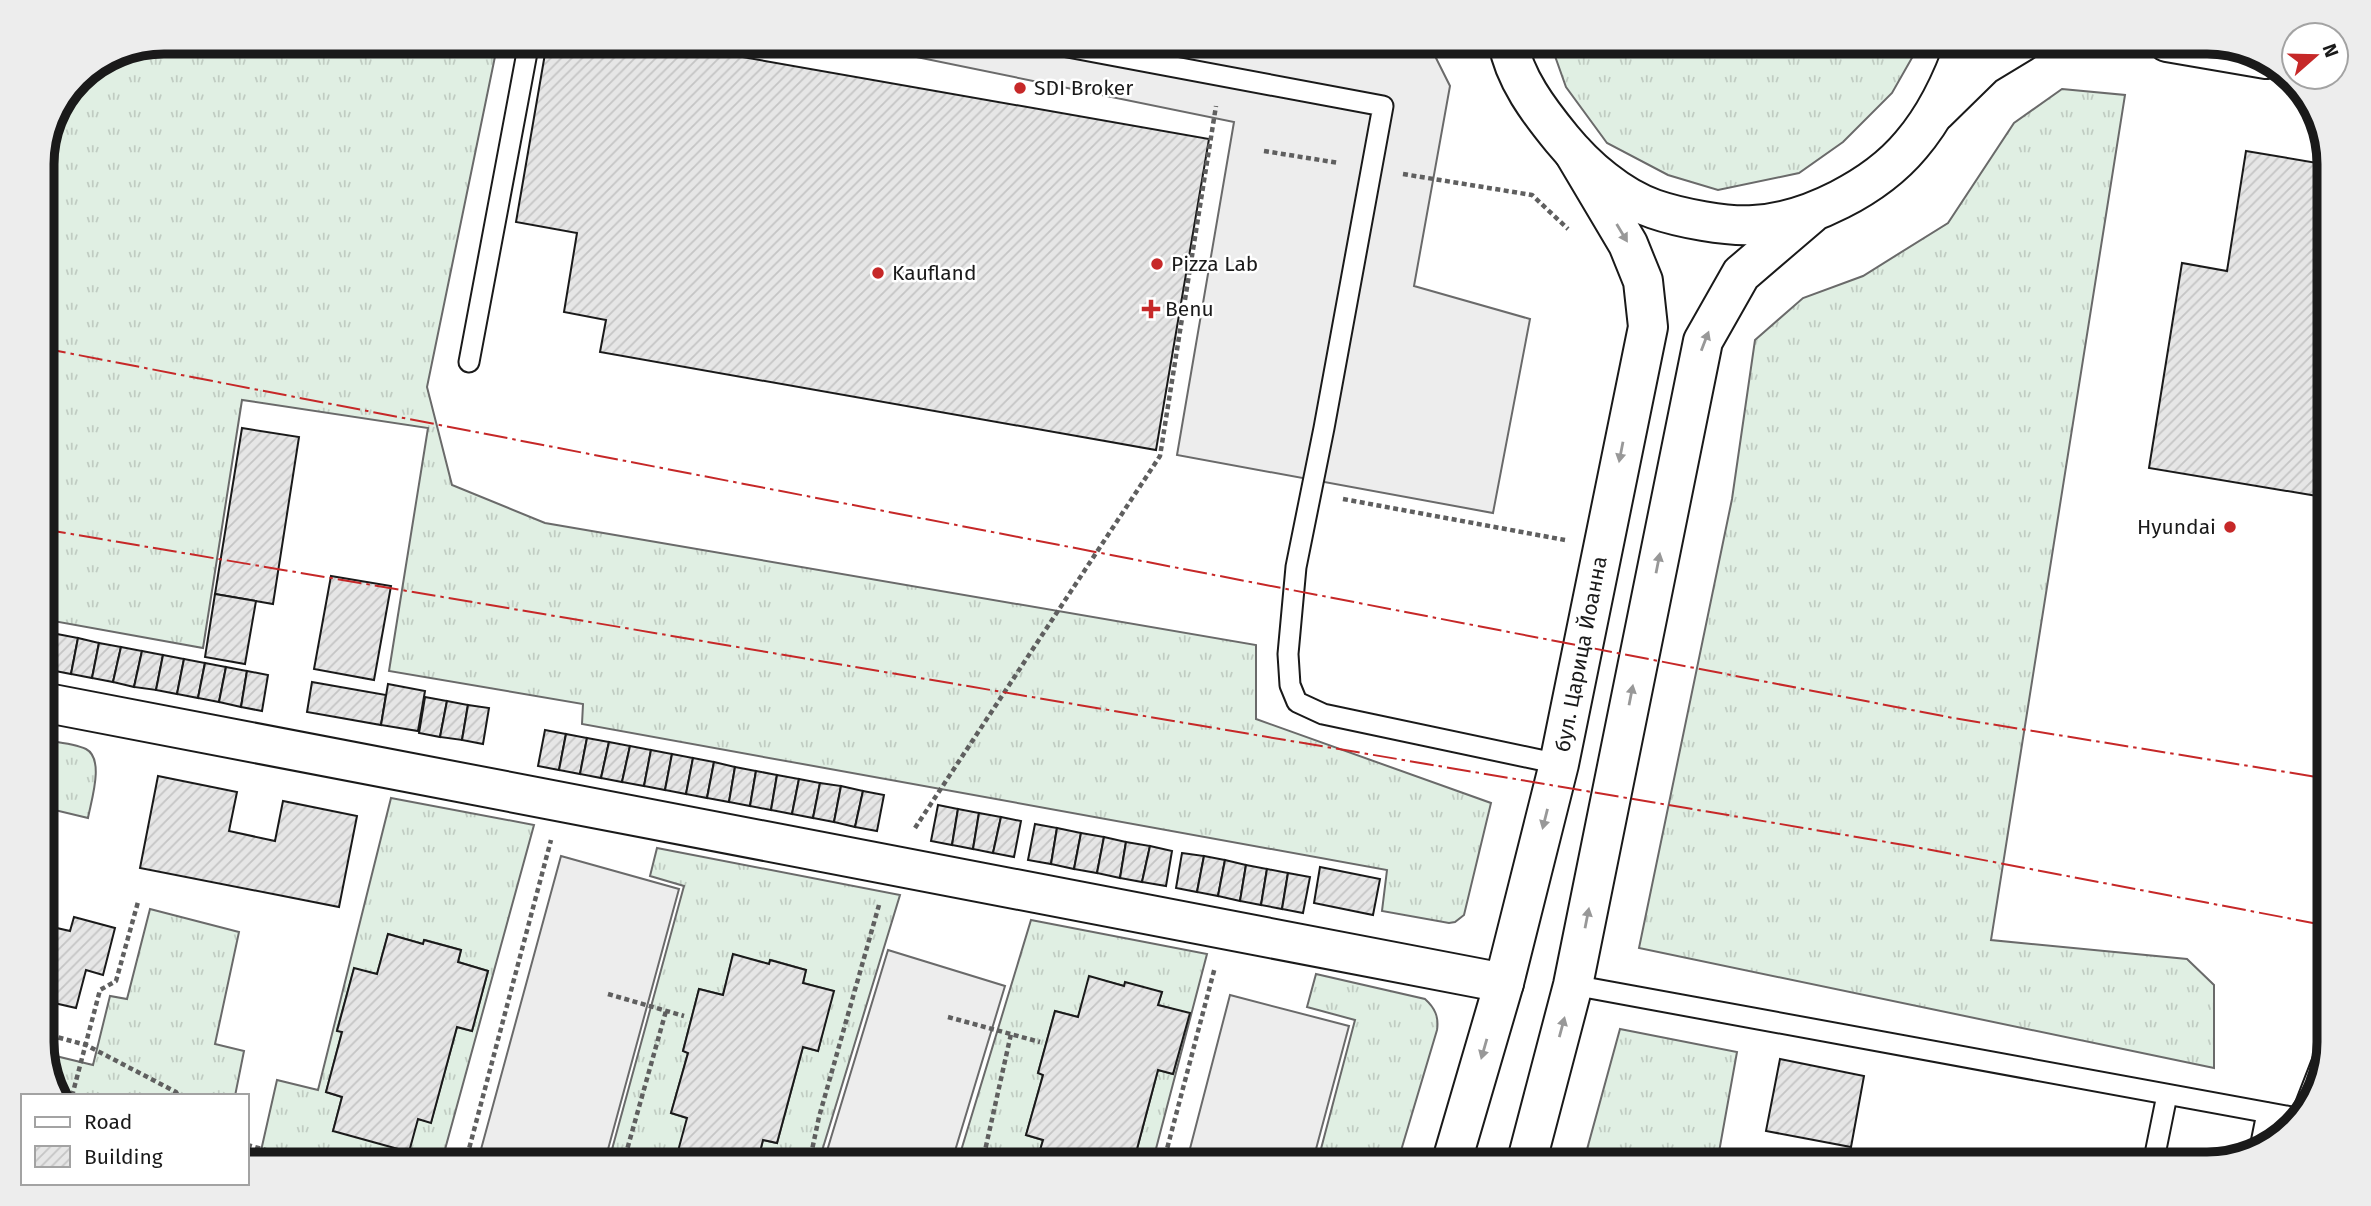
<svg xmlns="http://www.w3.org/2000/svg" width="2371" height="1206" viewBox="0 0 2371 1206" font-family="'Fira Sans',sans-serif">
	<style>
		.grass { fill: url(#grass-tufts); stroke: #6a6a6a; stroke-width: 2; fill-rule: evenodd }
		.parking { fill: #ededed; stroke: #6a6a6a; stroke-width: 2 }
		.building { fill: url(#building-hatch); stroke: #1a1a1a; stroke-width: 2 }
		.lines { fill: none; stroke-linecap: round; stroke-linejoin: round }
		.lane-casing { stroke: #1a1a1a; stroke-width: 23 }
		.street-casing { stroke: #1a1a1a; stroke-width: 42 }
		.primary-casing { stroke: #1a1a1a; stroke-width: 42 }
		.path { stroke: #5f5f5f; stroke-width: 4.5; stroke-dasharray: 5 3.5; stroke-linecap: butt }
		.lane { stroke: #fff; stroke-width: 19 }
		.street { stroke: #fff; stroke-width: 38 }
		.primary { stroke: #fff; stroke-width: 38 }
		.power { stroke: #c62828; stroke-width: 2; stroke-dasharray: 24 5 3.5 5; stroke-linecap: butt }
		.oneway { fill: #989898 }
		.poi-dot { fill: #c62828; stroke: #fff; stroke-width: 2.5 }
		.labels { text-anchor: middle; stroke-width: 5; stroke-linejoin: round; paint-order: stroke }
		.poi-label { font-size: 21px; fill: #1a1a1a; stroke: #fff; text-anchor: start }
		.street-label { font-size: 21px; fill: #1a1a1a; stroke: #fff }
		.rim { fill: none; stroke: #1a1a1a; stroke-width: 9 }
	</style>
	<defs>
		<pattern id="grass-tufts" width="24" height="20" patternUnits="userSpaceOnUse" patternTransform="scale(1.75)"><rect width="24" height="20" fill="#e0efe3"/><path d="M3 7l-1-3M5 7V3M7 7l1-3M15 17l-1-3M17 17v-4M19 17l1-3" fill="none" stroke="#c0ccc2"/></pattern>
		<pattern id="building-hatch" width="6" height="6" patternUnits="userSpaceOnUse" patternTransform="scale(1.75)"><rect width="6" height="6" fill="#e6e6e6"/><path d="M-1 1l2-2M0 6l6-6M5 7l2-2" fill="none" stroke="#c5c5c5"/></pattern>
	</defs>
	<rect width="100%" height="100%" fill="#fff"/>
	<g class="grass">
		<path d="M164 42H498L427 387 452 485 545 523 1256 645V719L1491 803 1464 915 1455 922 1449 923 1382 911 1387 870 582 724 583 704 389 671 428 428 242 400 203 648 42 619V156L78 77 118 51Z"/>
		<path d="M1550 42H1921L1892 93 1843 142 1799 173 1718 190 1668 175 1607 143 1566 87Z"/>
		<path d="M2062 89 2125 95 1991 940 2187 959 2214 985V1068L1639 948 1732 499 1755 340 1803 298 1863 276 1948 223 2014 123Z"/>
		<path d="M42 740C56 742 74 743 86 749 105 759 91 801 88 818L42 807Z"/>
		<path d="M391 798 534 825 441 1164H258L277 1080 318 1090ZM388 934 423 944 425 940 461 950 458 962 488 971 472 1031 457 1027 431 1122 418 1119 333 1131 342 1097 326 1092 342 1032 337 1030 354 969 377 974Z"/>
		<path d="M657 848 900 895 818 1164H757L763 1140 777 1143 803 1047 818 1051 833 991 803 983 806 970 771 960 769 964 733 955 723 995 699 989 683 1051 688 1053 671 1113 687 1118 725 1164H608L684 886 650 876Z"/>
		<path d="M150 909 239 932 215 1044 244 1051 235 1096H58L43 1053 93 1065 110 996 127 999Z"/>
		<path d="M1031 920 1207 954 1152 1164H1133L1158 1070 1173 1074 1189 1014 1158 1005 1162 992 1124 986 1090 977 1078 1017 1055 1011 1038 1073 1043 1075 1026 1135 1043 1140 1036 1164H957Z"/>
		<path d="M1316 974 1425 999C1435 1008 1439 1017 1437 1030L1397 1164H1317L1355 1020 1307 1007Z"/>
		<path d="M1620 1029 1737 1052 1719 1152 1779 1164H1583Z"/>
	</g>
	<g class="parking">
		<path d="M843 42H1428L1450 86 1414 286 1530 319 1493 513 1177 455 1234 122Z"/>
		<path d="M561 856 679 889 604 1164H477Z"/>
		<path d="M888 950 1005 986 951 1164H823Z"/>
		<path d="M1230 995 1349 1026 1312 1164H1186Z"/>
	</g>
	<g class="building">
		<path d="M547 42H657L1209 139 1156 450 600 352 606 320 564 312 577 233 516 222Z"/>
		<path d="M2246 151 2329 165V498L2149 468 2182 263 2227 271Z"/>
		<path d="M242 428 299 437 273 604 215 594Z"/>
		<path d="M331 576 391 586 374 680 314 669Z"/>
		<path d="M215 594 256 601 245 664 205 657Z"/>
		<path d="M57 634 78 638 71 674 50 670Z"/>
		<path d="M78 638 99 643 92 678 71 674Z"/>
		<path d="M99 643 121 647 113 682 92 678Z"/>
		<path d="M121 647 142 651 134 687 113 682Z"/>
		<path d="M142 651 163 655 156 690 134 687Z"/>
		<path d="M163 655 184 659 177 694 156 690Z"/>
		<path d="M184 659 205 663 198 698 177 694Z"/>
		<path d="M205 663 226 667 219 702 198 698Z"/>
		<path d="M226 667 247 671 241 707 219 702Z"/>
		<path d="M247 671 268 675 262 711 241 707Z"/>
		<path d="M312 682 386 695 381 725 307 712Z"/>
		<path d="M388 684 425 691 418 731 381 725Z"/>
		<path d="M425 697 447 701 440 737 419 733Z"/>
		<path d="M447 701 468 705 462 740 440 737Z"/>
		<path d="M468 705 489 708 483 744 462 740Z"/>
		<path d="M545 730 566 734 559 770 538 766Z"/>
		<path d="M566 734 587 738 580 774 559 770Z"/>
		<path d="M587 738 609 742 601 778 580 774Z"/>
		<path d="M609 742 630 746 622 782 601 778Z"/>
		<path d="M630 746 651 750 644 786 622 782Z"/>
		<path d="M651 750 672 754 665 790 644 786Z"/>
		<path d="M672 754 693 758 686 794 665 790Z"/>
		<path d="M693 758 714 762 707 798 686 794Z"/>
		<path d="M714 762 735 767 729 802 707 798Z"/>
		<path d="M735 767 756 771 750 806 729 802Z"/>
		<path d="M756 771 777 775 771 810 750 806Z"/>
		<path d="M777 775 799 779 792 814 771 810Z"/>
		<path d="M158 776 237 792 229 831 275 841 283 801 357 816 339 907 140 868Z"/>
		<path d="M799 779 820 783 813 818 792 814Z"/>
		<path d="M820 783 841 786 834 822 813 818Z"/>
		<path d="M841 786 863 791 855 827 834 822Z"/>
		<path d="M863 791 884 795 877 831 855 827Z"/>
		<path d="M938 805 958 809 952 845 931 841Z"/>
		<path d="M958 809 979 813 973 849 952 845Z"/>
		<path d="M979 813 1001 817 993 853 973 849Z"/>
		<path d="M1001 817 1021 821 1014 857 993 853Z"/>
		<path d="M1035 824 1057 828 1051 864 1028 860Z"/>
		<path d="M1057 828 1081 833 1074 869 1051 864Z"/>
		<path d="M1081 833 1104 837 1097 873 1074 869Z"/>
		<path d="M1104 837 1126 842 1120 878 1097 873Z"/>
		<path d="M1126 842 1150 846 1142 882 1120 878Z"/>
		<path d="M1150 846 1172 851 1166 886 1142 882Z"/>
		<path d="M1182 853 1204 856 1197 892 1176 888Z"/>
		<path d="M1204 856 1225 860 1218 896 1197 892Z"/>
		<path d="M1225 860 1246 865 1240 901 1218 896Z"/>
		<path d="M1246 865 1267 869 1261 905 1240 901Z"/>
		<path d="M1320 867 1380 879 1373 915 1314 903Z"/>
		<path d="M1267 869 1288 873 1282 909 1261 905Z"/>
		<path d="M1288 873 1310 877 1303 913 1282 909Z"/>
		<path d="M74 917 115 928 103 975 86 970 76 1008 54 1003 51 1012 42 1009V932L46 933 48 926 70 931Z"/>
		<path d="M388 934 423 944 424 940 461 950 458 962 488 971 472 1031 457 1027 431 1123 418 1119 409 1152 333 1131 342 1097 326 1092 342 1032 337 1031 354 968 377 974Z"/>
		<path d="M733 954 769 964 770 960 806 970 803 983 834 991 818 1051 803 1047 777 1143 763 1140 757 1164H725L678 1151 687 1118 671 1113 688 1053 683 1051 699 989 723 995Z"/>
		<path d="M1089 976 1124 986 1125 982 1162 992 1158 1005 1190 1013 1173 1074 1158 1070 1133 1164 1119 1161 1118 1164H1036L1043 1140 1026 1135 1043 1075 1038 1073 1055 1011 1078 1017Z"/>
		<path d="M1780 1059 1864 1076 1851 1147 1766 1131Z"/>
	</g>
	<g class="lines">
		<g class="lane-casing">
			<g id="lane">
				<path d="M1041 42 1383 106 1324 428 1296 567 1288 654 1290 685 1297 702 1323 714 1559 764"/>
				<path d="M469 362 529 42"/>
				<path d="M1573 985 2297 1118"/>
				<path d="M2303 1111 2327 1049"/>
				<path d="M2260 1148 2267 1113"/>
				<path d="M2153 1164 2167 1095"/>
			</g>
		</g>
		<g class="street-casing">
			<g id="street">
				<path d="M2167 42 2266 59"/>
				<path d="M1936 112 1984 65 2022 42"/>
				<path d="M42 702 1504 983"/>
			</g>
		</g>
		<g class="primary-casing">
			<g id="primary">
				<path d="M1508 42C1514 78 1539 111 1562 139 1585 167 1619 197 1654 209 1680 218 1727 227 1754 225 1808 222 1876 187 1911 145 1936 116 1954 77 1966 42"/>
				<path d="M1451 1164 1504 983 1559 764 1648 327 1643 281 1628 244 1574 153"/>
				<path d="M1526 1164 1573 985 1703 341 1741 274 1811 214"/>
			</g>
		</g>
		<g class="path">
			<path d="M1264 151 1339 163"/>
			<path d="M1403 174 1532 195 1568 229"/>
			<path d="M1343 499 1565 540"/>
			<path d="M915 828 1160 456 1216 106"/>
			<path d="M608 994 684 1016"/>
			<path d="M948 1017 1040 1042"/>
			<path d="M42 1033 86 1045 176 1092 178 1096"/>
			<path d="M72 1096 100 990 116 981 138 902"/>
			<path d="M247 1145 319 1164"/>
			<path d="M465 1164 551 840"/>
			<path d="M623 1164 666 1011"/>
			<path d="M809 1164 819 1117 879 905"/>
			<path d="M982 1164 1011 1034"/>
			<path d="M1163 1164 1215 967"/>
		</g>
		<use href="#lane" class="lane"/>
		<use href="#street" class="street"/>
		<use href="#primary" class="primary"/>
		<g class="power">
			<path d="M42 348 1953 718 2329 779"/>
			<path d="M42 529 1910 846 2329 926"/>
		</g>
	</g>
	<defs><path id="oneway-solid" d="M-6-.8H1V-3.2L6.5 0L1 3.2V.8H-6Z" transform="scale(1.75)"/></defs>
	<g class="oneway">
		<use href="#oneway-solid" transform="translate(1622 233) rotate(59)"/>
		<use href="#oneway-solid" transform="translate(1705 341) rotate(-69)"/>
		<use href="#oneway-solid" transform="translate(1621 452) rotate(101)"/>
		<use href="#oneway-solid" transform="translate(1658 563) rotate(-79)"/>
		<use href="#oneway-solid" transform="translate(1631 695) rotate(-79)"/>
		<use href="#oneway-solid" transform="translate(1545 819) rotate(104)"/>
		<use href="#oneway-solid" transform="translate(1587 918) rotate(-79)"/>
		<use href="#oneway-solid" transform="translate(1562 1027) rotate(-75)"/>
		<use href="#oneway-solid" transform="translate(1484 1049) rotate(106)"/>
	</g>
	<g class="poi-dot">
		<circle cx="1020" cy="88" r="7"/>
		<circle cx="1157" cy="264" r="7"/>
		<circle cx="878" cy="273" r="7"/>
		<path d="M1147.5 298.5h7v7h7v7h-7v7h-7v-7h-7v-7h7z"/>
		<circle cx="2230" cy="527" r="7"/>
	</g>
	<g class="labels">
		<g class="poi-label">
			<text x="1034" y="95">SDI Broker</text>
			<text x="1171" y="271">Pizza Lab</text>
			<text x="892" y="280">Kaufland</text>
			<text x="1165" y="316">Benu</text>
			<text x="2216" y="534" text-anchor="end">Hyundai</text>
		</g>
		<g class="street-label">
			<text transform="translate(1581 654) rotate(-79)" y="7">бул. Царица Йоанна</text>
		</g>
	</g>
	<path d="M0 0H2371V1206H0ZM164 54H2207A110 110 0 0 1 2317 164V1042A110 110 0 0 1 2207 1152H164A110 110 0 0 1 54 1042V164A110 110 0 0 1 164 54Z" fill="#ededed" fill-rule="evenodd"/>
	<path class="rim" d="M164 54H2207A110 110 0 0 1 2317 164V1042A110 110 0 0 1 2207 1152H164A110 110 0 0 1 54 1042V164A110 110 0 0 1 164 54Z"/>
	<rect x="21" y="1094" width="228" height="91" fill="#ffffff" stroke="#a3a3a3" stroke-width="2"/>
	<rect x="35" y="1117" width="35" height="10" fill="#ffffff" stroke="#a3a3a3" stroke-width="2"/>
	<text x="84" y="1129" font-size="21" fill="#1a1a1a">Road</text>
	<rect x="35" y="1146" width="35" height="21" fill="url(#building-hatch)" stroke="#a3a3a3" stroke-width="2"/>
	<text x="84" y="1164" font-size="21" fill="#1a1a1a">Building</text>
	<g transform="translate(2315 56) rotate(70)"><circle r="33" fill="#ffffff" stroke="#a3a3a3" stroke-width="2"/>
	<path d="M0-5L12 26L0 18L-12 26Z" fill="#c62828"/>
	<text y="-10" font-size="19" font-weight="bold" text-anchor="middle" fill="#1a1a1a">N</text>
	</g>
</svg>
